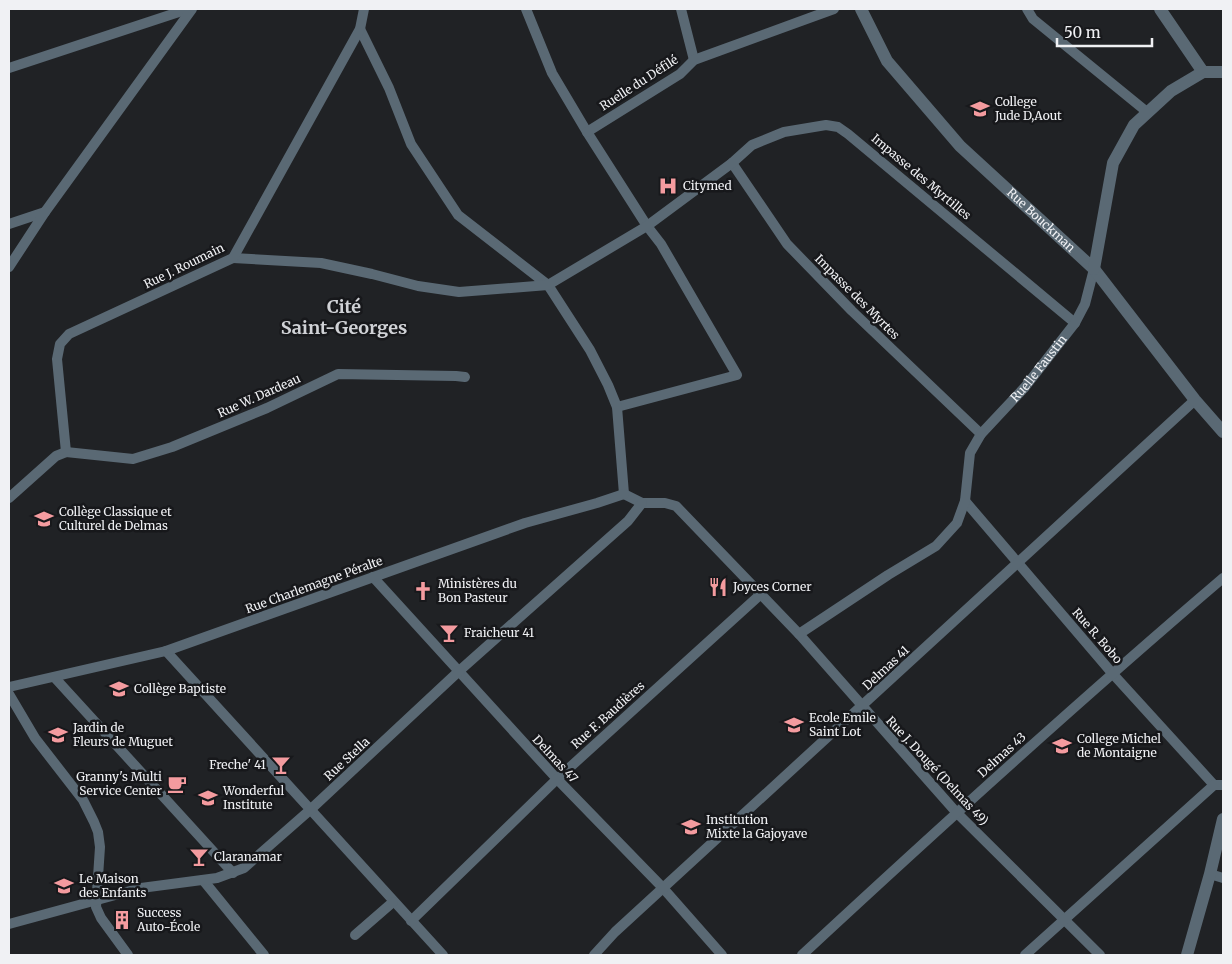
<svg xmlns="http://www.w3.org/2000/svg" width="1232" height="964" viewBox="0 0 1232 964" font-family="Merriweather,serif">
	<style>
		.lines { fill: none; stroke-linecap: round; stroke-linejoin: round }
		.minor { stroke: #5a6974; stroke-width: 10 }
		.tertiary { stroke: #5a6974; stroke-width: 12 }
		.labels { text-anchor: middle; stroke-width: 5; stroke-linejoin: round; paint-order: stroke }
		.street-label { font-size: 12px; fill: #f0f1f4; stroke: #17181b }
		.poi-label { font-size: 12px; fill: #f0f1f4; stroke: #17181b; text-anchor: start }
		.district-label { font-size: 18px; font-weight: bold; fill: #d0d2d6; stroke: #17181b }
	</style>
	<rect width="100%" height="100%" fill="#202225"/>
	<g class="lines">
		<g class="minor">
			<path d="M526 9 552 73 587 132 647 226 661 244 737 375 617 407"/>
			<path d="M681 9 694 60"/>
			<path d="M1027 9 1033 19 1147 112"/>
			<path d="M360 29 389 88 411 144 458 215 548 285 590 350 608 385 617 407 624 494"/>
			<path d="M9 68 188 9"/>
			<path d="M587 132 680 74 694 60 834 9"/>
			<path d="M732 163 787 244 852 311 981 434"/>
			<path d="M9 224 45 212"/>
			<path d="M233 258 321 263 372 274 418 286 459 292 548 285 647 226 732 163 752 145 784 132 826 125 838 127 848 134 1075 323"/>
			<path d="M9 267 45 212 192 9"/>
			<path d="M66 452 133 459 172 447 267 408 338 374 456 376 465 377"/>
			<path d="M624 494 642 503H665L676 506 799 634 956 812 1100 955"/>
			<path d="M9 498 56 456 66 452 57 359 60 344 69 334 233 258 360 29 364 9"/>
			<path d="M965 501 1112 673 1214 785"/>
			<path d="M373 577 557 779 663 888 722 955"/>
			<path id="s1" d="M799 634 888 575 936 546 957 523 965 501 970 453 981 434 1025 387 1075 323 1085 304 1094 269"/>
			<path d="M166 651 443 955"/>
			<path d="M55 678 233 873"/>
			<path d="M9 687 166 651 525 523 597 503 624 494"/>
			<path d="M9 694 35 738 83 800 94 822 98 832 100 847 96 907 101 918 128 955"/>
			<path d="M1210 874 1223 878"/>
			<path d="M203 880 264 955"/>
			<path d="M411 921 557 779 761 594"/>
			<path d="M9 924 141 888 217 878 244 868 310 810 458 672 628 521 642 503"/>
			<path d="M355 935 393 902"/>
			<path d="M594 955 615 932 1195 400"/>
			<path d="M802 955C940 827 1080 700 1223 578"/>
			<path d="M1025 955 1214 785H1223"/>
		</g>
		<g class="tertiary">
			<path id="s2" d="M861 9 887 61 960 146 1094 269 1195 400 1223 432"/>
			<path d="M1160 9 1203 72"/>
			<path d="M1094 269 1113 163 1134 125 1171 91 1203 72H1223"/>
			<path d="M1187 955 1210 874 1223 819"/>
		</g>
	</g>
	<defs>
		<g id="school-bare" transform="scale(1.5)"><path d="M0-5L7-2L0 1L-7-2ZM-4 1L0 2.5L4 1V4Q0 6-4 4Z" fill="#f49b9f" stroke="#17181b" stroke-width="2.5" paint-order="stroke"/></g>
		<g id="hospital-bare" transform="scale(1.5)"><path d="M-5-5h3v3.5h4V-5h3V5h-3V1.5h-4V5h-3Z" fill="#f49b9f" stroke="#17181b" stroke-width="2.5" paint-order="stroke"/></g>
		<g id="restaurant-bare" transform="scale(1.5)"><path d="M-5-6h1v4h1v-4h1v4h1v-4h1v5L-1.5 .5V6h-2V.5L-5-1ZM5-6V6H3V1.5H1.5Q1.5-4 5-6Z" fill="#f49b9f" stroke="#17181b" stroke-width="2.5" paint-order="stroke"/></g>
		<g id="church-bare" transform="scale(1.5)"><path d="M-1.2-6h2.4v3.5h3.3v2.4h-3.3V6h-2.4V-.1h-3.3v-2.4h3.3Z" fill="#f49b9f" stroke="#17181b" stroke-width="2.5" paint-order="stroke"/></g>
		<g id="bar-bare" transform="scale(1.5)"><path d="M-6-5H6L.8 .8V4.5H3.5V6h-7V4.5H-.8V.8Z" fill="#f49b9f" stroke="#17181b" stroke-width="2.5" paint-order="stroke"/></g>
		<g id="cafe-bare" transform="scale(1.5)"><path d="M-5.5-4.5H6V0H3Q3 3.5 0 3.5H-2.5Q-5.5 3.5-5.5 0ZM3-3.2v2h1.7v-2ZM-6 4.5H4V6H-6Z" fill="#f49b9f" stroke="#17181b" stroke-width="2.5" paint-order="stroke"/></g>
		<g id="building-bare" transform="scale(1.5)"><path d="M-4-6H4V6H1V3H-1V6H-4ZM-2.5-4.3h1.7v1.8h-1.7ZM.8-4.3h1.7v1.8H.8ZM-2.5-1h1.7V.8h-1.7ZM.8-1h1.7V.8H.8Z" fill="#f49b9f" stroke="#17181b" stroke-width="2.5" paint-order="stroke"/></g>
	</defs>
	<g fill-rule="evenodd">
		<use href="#school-bare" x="980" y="109"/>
		<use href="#hospital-bare" x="668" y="186"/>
		<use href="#school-bare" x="44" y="519"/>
		<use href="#restaurant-bare" x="718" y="587"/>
		<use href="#church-bare" x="423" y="591"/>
		<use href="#bar-bare" x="449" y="633"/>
		<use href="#school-bare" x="119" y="689"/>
		<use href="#school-bare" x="794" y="725"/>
		<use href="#school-bare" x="58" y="735"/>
		<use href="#school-bare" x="1062" y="746"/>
		<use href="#bar-bare" x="281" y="765"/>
		<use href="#cafe-bare" x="177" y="784"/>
		<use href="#school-bare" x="208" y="798"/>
		<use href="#school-bare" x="691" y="827"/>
		<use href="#bar-bare" x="199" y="857"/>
		<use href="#school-bare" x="64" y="886"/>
		<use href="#building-bare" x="122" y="920"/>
	</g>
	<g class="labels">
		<g class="street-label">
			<text transform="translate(639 83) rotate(-33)" y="4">Ruelle du Défilé</text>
			<text transform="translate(921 177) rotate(40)" y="4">Impasse des Myrtilles</text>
			<text dy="4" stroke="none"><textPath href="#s2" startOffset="280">Rue Bouckman</textPath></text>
			<text transform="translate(184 266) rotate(-26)" y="4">Rue J. Roumain</text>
			<text transform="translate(857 297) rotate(45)" y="4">Impasse des Myrtes</text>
			<text dy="4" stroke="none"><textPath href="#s1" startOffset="375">Ruelle Faustin</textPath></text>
			<text transform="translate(259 396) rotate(-24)" y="4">Rue W. Dardeau</text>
			<text transform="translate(314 585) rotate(-20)" y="4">Rue Charlemagne Péralte</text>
			<text transform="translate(1097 636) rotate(49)" y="4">Rue R. Bobo</text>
			<text transform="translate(886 668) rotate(-43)" y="4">Delmas 41</text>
			<text transform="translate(608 715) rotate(-42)" y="4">Rue F. Baudières</text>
			<text transform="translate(1002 755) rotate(-42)" y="4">Delmas 43</text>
			<text transform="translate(347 759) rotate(-43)" y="4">Rue Stella</text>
			<text transform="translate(555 759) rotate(47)" y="4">Delmas 47</text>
			<text transform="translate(937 771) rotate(47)" y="4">Rue J. Dougé (Delmas 49)</text>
		</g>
		<g class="poi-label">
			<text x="995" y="106">College<tspan x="995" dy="14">Jude D,Aout</tspan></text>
			<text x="683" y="190">Citymed</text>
			<text x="59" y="516">Collège Classique et<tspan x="59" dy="14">Culturel de Delmas</tspan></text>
			<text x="438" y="588">Ministères du<tspan x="438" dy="14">Bon Pasteur</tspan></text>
			<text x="733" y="591">Joyces Corner</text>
			<text x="464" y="637">Fraicheur 41</text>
			<text x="134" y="693">Collège Baptiste</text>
			<text x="809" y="722">Ecole Emile<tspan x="809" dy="14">Saint Lot</tspan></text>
			<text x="73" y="732">Jardin de<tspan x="73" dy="14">Fleurs de Muguet</tspan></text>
			<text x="1077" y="743">College Michel<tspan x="1077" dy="14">de Montaigne</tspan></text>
			<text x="266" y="769" text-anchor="end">Freche' 41</text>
			<text x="162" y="781" text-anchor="end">Granny's Multi<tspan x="162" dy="14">Service Center</tspan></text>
			<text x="223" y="795">Wonderful<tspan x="223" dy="14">Institute</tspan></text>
			<text x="706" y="824">Institution<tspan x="706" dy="14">Mixte la Gajoyave</tspan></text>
			<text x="214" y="861">Claranamar</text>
			<text x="79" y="883">Le Maison<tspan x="79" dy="14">des Enfants</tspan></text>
			<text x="137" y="917">Success<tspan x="137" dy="14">Auto-École</tspan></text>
		</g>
		<g class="district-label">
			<text x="344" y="313">Cité<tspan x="344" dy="21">Saint-Georges</tspan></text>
		</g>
	</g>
	<rect width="1232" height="964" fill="none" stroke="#f0f1f4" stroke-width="20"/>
	<path d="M1057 38v8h95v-8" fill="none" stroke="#f0f1f4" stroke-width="2.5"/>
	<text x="1064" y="38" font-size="15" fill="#f0f1f4" stroke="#17181b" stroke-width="4" paint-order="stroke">50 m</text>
</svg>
